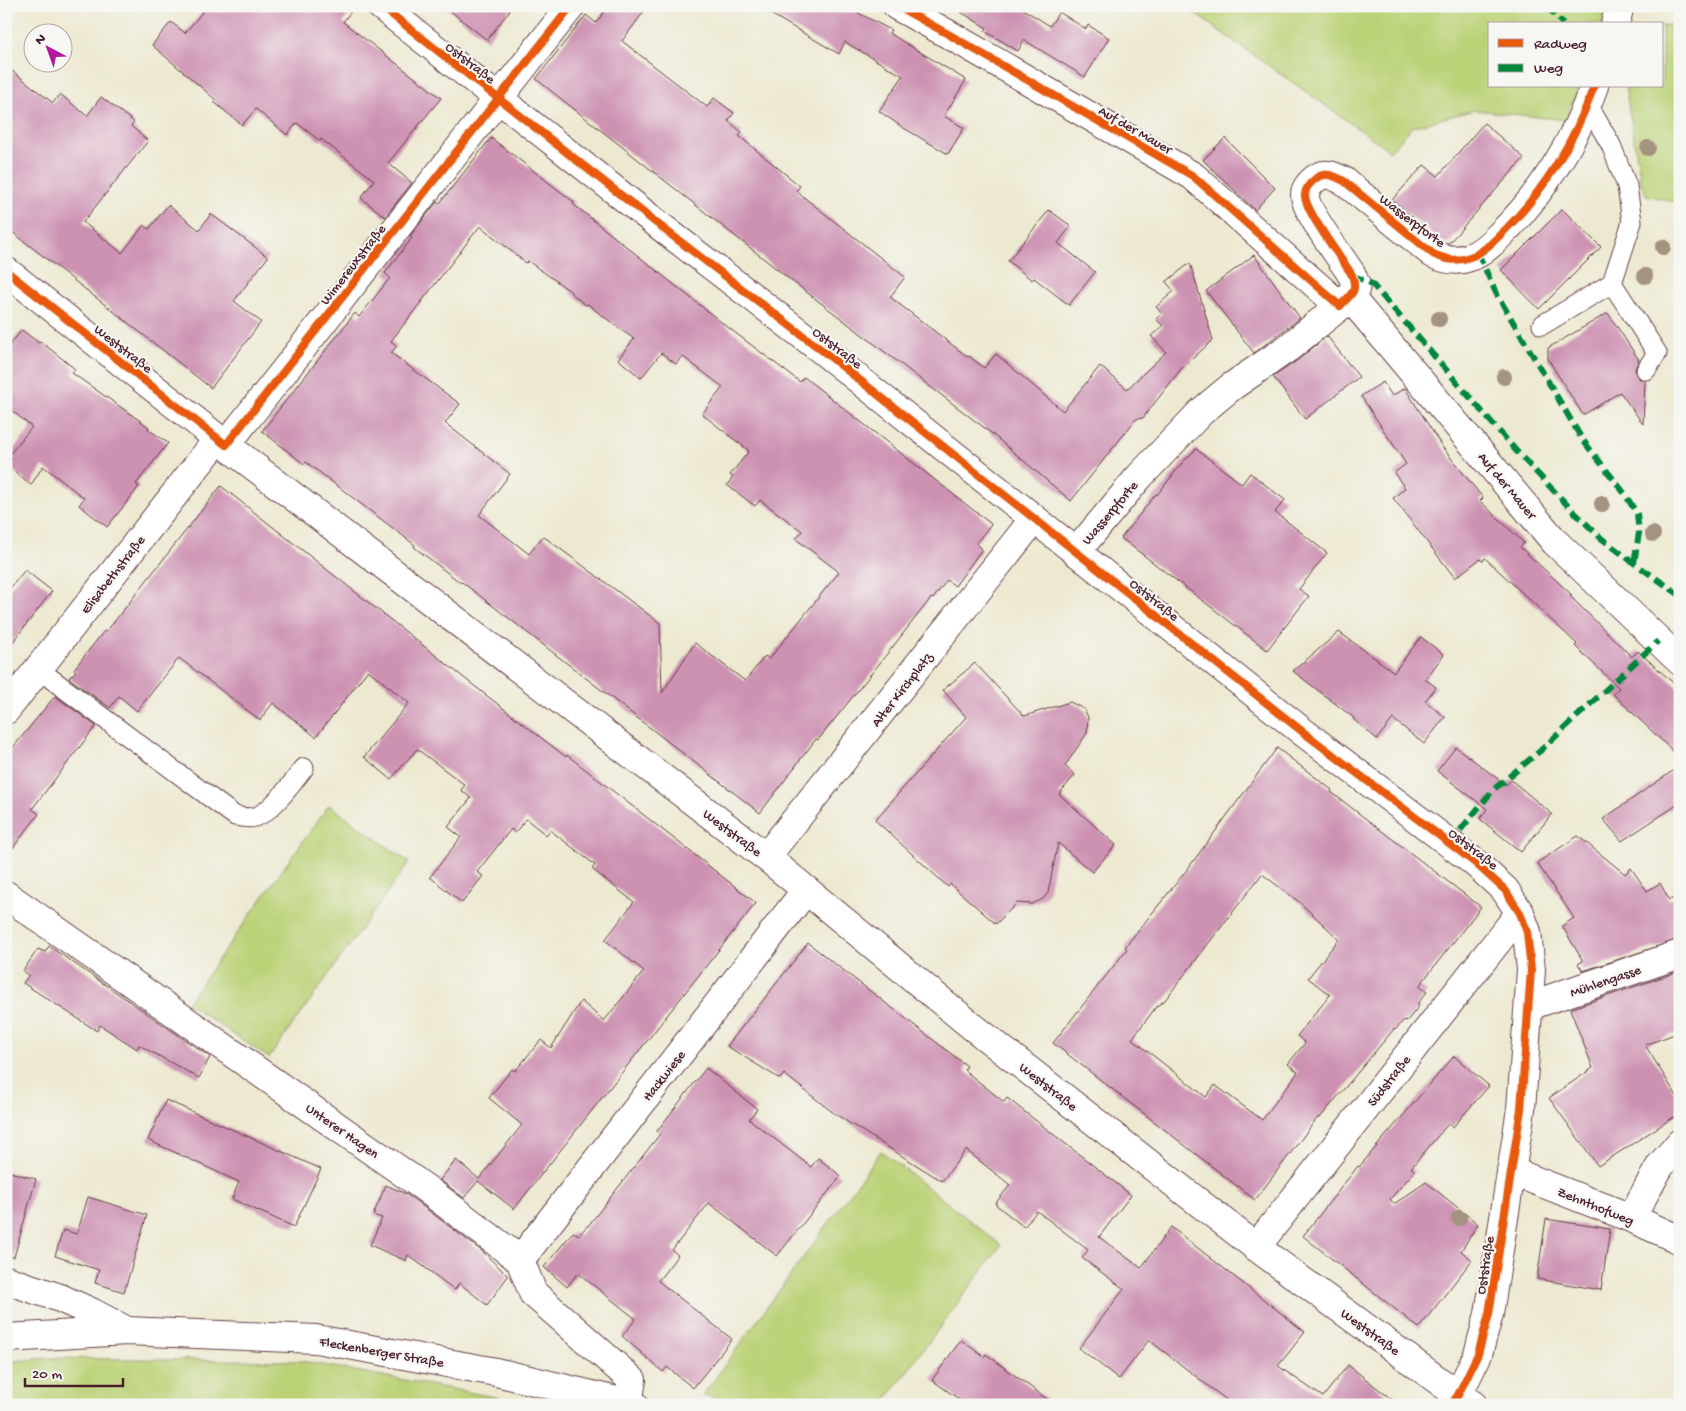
<svg xmlns="http://www.w3.org/2000/svg" width="1686" height="1411" viewBox="0 0 1686 1411" font-family="'Gochi Hand',sans-serif">
	<style>
		.green { fill: #bbd277; stroke: #827851 }
		.building { fill: #cd92b2; fill-rule: evenodd }
		.lines { fill: none; stroke-linecap: round; stroke-linejoin: round }
		.service-casing { stroke: #623d44; stroke-width: 21 }
		.minor-casing { stroke: #623d44; stroke-width: 30 }
		.tertiary-casing { stroke: #623d44; stroke-width: 30 }
		.service { stroke: #fff; stroke-width: 19 }
		.minor { stroke: #fff; stroke-width: 28 }
		.tertiary { stroke: #fff; stroke-width: 28 }
		.quiet { stroke: #00873e; stroke-width: 6; stroke-dasharray: 12 6; stroke-linecap: butt }
		.cycleway-casing { stroke: #f6f6f2; stroke-width: 11 }
		.cycleway { stroke: #e8590c; stroke-width: 8 }
		.tree { fill: #a39380 }
		.labels { text-anchor: middle; stroke-width: 4.5; stroke-linejoin: round; paint-order: stroke }
		.street-label { font-size: 14px; fill: #4a1f2b; stroke: #f6f6f2 }
	</style>
	<rect width="100%" height="100%" fill="#f6f6f2"/>
	<filter id="ink" filterUnits="userSpaceOnUse"><feTurbulence type="fractalNoise" baseFrequency=".02" numOctaves="2"/><feDisplacementMap in="SourceGraphic" scale="10" xChannelSelector="R" yChannelSelector="G"/><feConvolveMatrix kernelMatrix="1 2 1 2 8 2 1 2 1" color-interpolation-filters="sRGB"/></filter>
	<filter id="wash" filterUnits="userSpaceOnUse"><feTurbulence type="fractalNoise" baseFrequency=".0096" numOctaves="4" result="noise"/><feDisplacementMap in="SourceGraphic" scale="20" xChannelSelector="R" yChannelSelector="G"/><feGaussianBlur stdDeviation="1.12" result="paint"/><feColorMatrix in="noise" values="0 0 0 0 0 0 0 0 0 0 0 0 0 0 0 0 0 1.4 0 .05"/><feComposite in="paint" operator="in"/></filter>
	<g filter="url(#wash)">
		<rect width="100%" height="100%" fill="#ede9d1"/>
		<g class="green">
			<path d="M1184 6H1609L1603 24H1490V86H1579L1565 120 1474 110 1412 127 1390 151Z"/>
			<path d="M1680 24V203L1646 195 1641 182 1625 86H1662V26Z"/>
			<path d="M329 805 409 862 269 1058 187 1003Z"/>
			<path d="M881 1151 1001 1245 882 1405H751L703 1395Z"/>
			<path d="M46 1358 302 1361 537 1405H6V1362Z"/>
		</g>
		<g id="blocks">
			<g class="building">
				<path d="M207 6H355L343 22 441 98 388 163 412 183 385 217 361 198 374 180 321 139 320 141 297 123 287 135 256 109 242 125 214 102 216 100 152 45 171 22 185 33Z"/>
				<path d="M444 6H513L487 40Z"/>
				<path d="M608 6H648L622 41 707 107 714 98 734 113 728 121 742 132 739 136 800 186 796 191 905 277 890 297 968 357 969 356 984 368 996 354 1063 411 1100 366 1127 389 1166 352 1151 336 1163 326 1156 319 1162 314 1156 307 1174 291 1166 282 1190 263 1213 340 1181 369 1143 418 1136 419 1071 501 991 433 792 281 536 79 586 15 596 23Z"/>
				<path d="M757 6H845L891 30 889 33 966 80 944 116 964 128 948 154 902 127 879 111 903 76 845 42 839 54Z"/>
				<path d="M951 6H1018L1050 26 1059 12 1086 29 1088 25 1109 38 1085 77 1024 40 1018 51 985 31 987 28Z"/>
				<path d="M6 66 53 103 60 94 87 116 101 97 134 122 131 126 148 141 83 222 122 253 144 225 149 229 168 205 199 230 211 214 268 257 234 301 261 322 211 388 6 227Z"/>
				<path d="M1484 123 1524 158 1449 243H1447L1441 241 1392 200 1424 165 1438 176Z"/>
				<path d="M491 138 574 202 573 204 721 322 800 382 804 377 991 524 976 543 982 549 955 586 947 580 933 599 931 598 891 649 818 740 816 739 760 813 462 582 461 583 414 547 415 545 306 462 304 464 262 431 355 313 359 317 390 278 385 273 412 238 410 236 437 202 439 204ZM480 226 526 263 528 261 570 291 571 293 585 305 588 304 595 310 634 339 618 359 641 378 661 353 676 364 682 356 723 387 702 414 749 451 730 475 733 477 727 485 755 506 760 500 802 531 796 539 839 572 769 659 765 656 745 681 695 643 662 693 660 623 543 536 529 554 479 515 510 474 445 423 460 404 391 353 397 346 391 341Z"/>
				<path d="M1225 138 1275 188 1255 210 1203 160Z"/>
				<path d="M1562 209 1601 247 1539 309 1501 270Z"/>
				<path d="M1049 210 1071 226 1058 243 1095 272 1069 305 1034 278 1032 280 1008 261Z"/>
				<path d="M1254 255 1300 318 1254 353 1206 291Z"/>
				<path d="M1608 313 1639 360 1635 369 1636 375 1640 379 1645 381 1643 424 1620 392 1583 415 1548 359V348Z"/>
				<path d="M22 330 39 343 40 341 75 369 72 373 149 427 148 429 168 443 136 484 139 486 135 492 107 527 79 505 84 498 43 466 31 485 7 465 12 458 9 455 32 427 6 406V349Z"/>
				<path d="M1327 336 1359 377 1305 419 1273 377 1298 360Z"/>
				<path d="M1383 382 1392 396 1405 388 1443 448 1483 498 1480 501 1524 543 1520 547 1572 595 1570 596 1632 657 1638 651 1680 689V758L1613 694 1619 688 1575 646 1577 644 1485 558 1483 561 1480 559 1455 578 1393 498 1405 488 1394 473 1406 464 1361 396Z"/>
				<path d="M1196 449 1242 484 1250 473 1285 500 1275 512 1327 553 1299 589 1309 596 1267 650 1121 538 1156 494 1157 495 1182 463Z"/>
				<path d="M221 486 468 681 566 757 567 755 756 903 514 1209 478 1181 464 1198 440 1180 456 1160 479 1179 522 1125 489 1098 512 1069 515 1071 541 1040 551 1048 581 1001 604 1021 644 971 605 940 634 902 592 869 595 865 550 830 546 835 526 819 515 833 511 829 477 872 483 876 462 903 430 877 461 837 448 827 471 798 461 790 465 785 417 749 391 779 364 757 409 703 368 670 316 737 273 703 260 720 179 658 137 711 119 696 110 708 69 678 76 671 74 669 104 631 106 632Z"/>
				<path d="M25 570 52 591 6 651V593Z"/>
				<path d="M1339 632 1394 672 1421 637 1444 655 1425 679 1436 687 1425 701 1445 717 1424 744 1393 719 1377 739 1353 719 1354 718 1293 671Z"/>
				<path d="M975 663 1024 716 1070 702 1084 709 1088 717 1087 733 1065 766 1075 775 1059 794 1116 845 1092 872 1058 843 1048 893 1043 899 1032 904 1017 903 996 924 950 884 948 887 875 820 966 717 943 690Z"/>
				<path d="M55 696 96 726 32 809 39 814 6 857V756Z"/>
				<path d="M1456 747 1506 785 1511 780 1552 814 1521 852 1480 819 1487 809 1437 771Z"/>
				<path d="M1277 748 1332 790 1331 792 1481 907 1419 986 1427 992 1417 1004 1419 1006 1407 1021 1404 1020 1395 1030 1394 1029 1319 1119 1318 1117 1255 1200 1053 1043 1127 949 1125 947 1186 871ZM1262 874 1298 901 1339 939 1308 978 1330 995 1297 1036 1305 1043 1288 1064 1298 1072 1262 1120 1215 1085 1206 1097 1132 1039 1156 1007 1165 1000Z"/>
				<path d="M1680 766V803L1622 841 1603 819Z"/>
				<path d="M1578 836 1625 874 1631 868 1647 891 1660 883 1669 900 1680 896V939L1583 971 1578 964 1583 961 1562 926 1574 918 1537 863Z"/>
				<path d="M808 943 967 1066 964 1070 1004 1102 1007 1098 1131 1195 1099 1237 1141 1268 1171 1227 1305 1332 1278 1366 1323 1397 1348 1365 1399 1405H1233L1149 1340 1119 1379 1079 1348 1124 1289 1082 1258 1088 1250 1037 1211 1024 1227 995 1204 1010 1185 966 1150 942 1181 835 1114 784 1074 780 1079 727 1046Z"/>
				<path d="M49 946 210 1057 199 1078 139 1045 137 1049 100 1025 97 1031 23 983 29 975 23 971 38 949 45 952Z"/>
				<path d="M1680 971V1032L1645 1045 1680 1101V1113L1598 1166 1549 1098 1593 1068 1570 1009Z"/>
				<path d="M1454 1056 1489 1086 1452 1128 1448 1124 1411 1168 1415 1171 1390 1199 1394 1204 1426 1182 1478 1224 1461 1251 1472 1260 1419 1328 1303 1236 1358 1166 1359 1167Z"/>
				<path d="M706 1068 757 1109 749 1119 811 1167 818 1158 841 1176 777 1256 709 1203 672 1250 678 1255 658 1281 732 1339 693 1388 667 1367 663 1372 622 1336 636 1319 578 1273 567 1287 544 1267 573 1232 579 1235 587 1226H588L660 1134 657 1131Z"/>
				<path d="M166 1100 321 1169 294 1227 232 1199 239 1182 148 1140Z"/>
				<path d="M6 1171 36 1179 14 1257 6 1256Z"/>
				<path d="M386 1185 406 1194 416 1201 483 1252 508 1276 487 1305 459 1283 455 1290 408 1255 406 1261 370 1245 382 1218 373 1215Z"/>
				<path d="M88 1197 147 1215 124 1292 95 1283 99 1270 55 1256 63 1230 77 1234Z"/>
				<path d="M1546 1219 1610 1229 1601 1290 1537 1279Z"/>
				<path d="M961 1340 984 1357 986 1354 1055 1405H967L932 1380Z"/>
			</g>
		</g>
	</g>
	<g filter="url(#ink)">
		<use href="#blocks" fill-opacity="0" stroke="#623d44" stroke-width="1"/>
		<g class="lines">
			<g class="service-casing">
				<g id="service">
					<path d="M1612 283 1657 353 1646 370"/>
					<path d="M1542 325 1612 283 1632 222 1627 186 1611 145 1588 105"/>
					<path d="M38 669 235 816C242 817 248 819 255 817 272 812 293 782 304 768"/>
				</g>
			</g>
			<g class="minor-casing">
				<g id="minor">
					<path d="M897 6 948 34 1193 176 1340 306"/>
					<path d="M1615 24 1620 6"/>
					<path d="M6 271 226 445 766 857 973 1027 1256 1247 1458 1395 1478 1354 1489 1314 1521 1109 1531 970 1527 932 1520 913 1505 890 1474 862 1303 732 823 351 669 233 381 6"/>
					<path d="M1349 296 1555 542 1680 661"/>
					<path d="M226 445 571 6"/>
					<path d="M1076 552 1139 477 1201 412 1231 387 1288 348 1340 306 1355 290 1356 285 1352 275C1343 260 1304 210 1305 195 1305 189 1310 183 1315 179 1325 171 1334 176 1344 181L1433 254C1446 260 1457 262 1470 257 1480 254 1490 245 1498 237 1540 197 1575 142 1594 86"/>
					<path d="M6 710 218 439"/>
					<path d="M766 857 1034 519"/>
					<path d="M6 895 425 1188 520 1260 533 1293 632 1380 628 1403"/>
					<path d="M1529 1006 1680 954"/>
					<path d="M1511 1171 1631 1218 1680 1240"/>
					<path d="M1631 1218 1660 1166 1680 1143"/>
					<path d="M1256 1247 1520 913"/>
					<path d="M520 1260 806 890"/>
					<path d="M6 1280 60 1298 91 1312 127 1331"/>
				</g>
			</g>
			<g class="tertiary-casing">
				<g id="tertiary">
					<path d="M6 1338 127 1331 316 1339 496 1372 634 1405"/>
					<path d="M1451 1405 1458 1395 1473 1405"/>
				</g>
			</g>
			<use href="#service" class="service"/>
			<use href="#minor" class="minor"/>
			<use href="#tertiary" class="tertiary"/>
			<g class="quiet">
				<path d="M1547 6 1563 24"/>
				<path d="M1478 253 1496 293 1582 439 1625 494 1637 514 1639 533 1634 563"/>
				<path d="M1352 275 1372 284 1518 453 1572 510 1601 538 1634 563 1680 595"/>
				<path d="M1449 844 1493 790 1540 751 1658 641"/>
			</g>
			<g class="cycleway-casing">
				<g id="cycleway">
					<path d="M381 6 669 233 823 351 1303 732 1474 862 1505 890 1520 913 1527 932 1531 970 1521 1109 1489 1314 1478 1354 1458 1395 1451 1405"/>
					<path d="M897 6 948 34 1193 176 1340 306C1351 294 1358 292 1352 275 1343 260 1304 210 1305 195 1305 189 1310 183 1315 179 1325 171 1334 176 1344 181L1433 254C1446 260 1457 262 1470 257 1480 254 1490 245 1498 237 1540 197 1575 142 1594 86"/>
					<path d="M6 271 226 445 571 6"/>
				</g>
			</g>
			<use href="#cycleway" class="cycleway"/>
		</g>
		<g class="tree">
			<circle cx="1648" cy="148" r="8"/>
			<circle cx="1663" cy="247" r="8"/>
			<circle cx="1645" cy="276" r="8"/>
			<circle cx="1439" cy="319" r="8"/>
			<circle cx="1504" cy="377" r="8"/>
			<circle cx="1602" cy="504" r="8"/>
			<circle cx="1653" cy="534" r="8"/>
			<circle cx="1459" cy="1218" r="8"/>
		</g>
	</g>
	<g class="labels">
		<g class="street-label">
			<text transform="translate(471 62) rotate(38)" y="5">Oststraße</text>
			<text transform="translate(1136 129) rotate(30)" y="5">Auf der Mauer</text>
			<text transform="translate(1413 220) rotate(37)" y="5">Wasserpforte</text>
			<text transform="translate(352 264) rotate(-52)" y="5">Wimereuxstraße</text>
			<text transform="translate(838 347) rotate(38)" y="5">Oststraße</text>
			<text transform="translate(124 348) rotate(38)" y="5">Weststraße</text>
			<text transform="translate(1508 485) rotate(50)" y="5">Auf der Mauer</text>
			<text transform="translate(1109 512) rotate(-50)" y="5">Wasserpforte</text>
			<text transform="translate(112 574) rotate(-52)" y="5">Elisabethstraße</text>
			<text transform="translate(1155 599) rotate(39)" y="5">Oststraße</text>
			<text transform="translate(901 689) rotate(-52)" y="5">Alter Kirchplatz</text>
			<text transform="translate(733 832) rotate(37)" y="5">Weststraße</text>
			<text transform="translate(1474 848) rotate(38)" y="5">Oststraße</text>
			<text transform="translate(1605 980) rotate(-19)" y="5">Mühlengasse</text>
			<text transform="translate(663 1075) rotate(-52)" y="5">Hackwiese</text>
			<text transform="translate(1388 1080) rotate(-52)" y="5">Südstraße</text>
			<text transform="translate(1049 1086) rotate(38)" y="5">Weststraße</text>
			<text transform="translate(343 1130) rotate(35)" y="5">Unterer Hagen</text>
			<text transform="translate(1596 1205) rotate(22)" y="5">Zehnthofweg</text>
			<text transform="translate(1484 1265) rotate(-81)" y="5">Oststraße</text>
			<text transform="translate(1371 1331) rotate(36)" y="5">Weststraße</text>
			<text transform="translate(382 1351) rotate(10)" y="5">Fleckenberger Straße</text>
		</g>
	</g>
	<rect width="1686" height="1411" fill="none" stroke="#f6f6f2" stroke-width="25"/>
	<rect x="1488" y="22" width="175" height="65" fill="#f6f6f2" stroke="#b1a0a2"/>
	<rect x="1498" y="39" width="25" height="8" fill="#e8590c" stroke="#b1a0a2"/>
	<text x="1534" y="48" font-size="15" fill="#4a1f2b">Radweg</text>
	<rect x="1498" y="64" width="25" height="8" fill="#00873e" stroke="#b1a0a2"/>
	<text x="1534" y="72" font-size="15" fill="#4a1f2b">Weg</text>
	<g transform="translate(48 48) rotate(319)"><circle r="24" fill="#f6f6f2" stroke="#b1a0a2"/>
	<path d="M0-4L9 19L0 12L-9 19Z" fill="#b5179e"/>
	<text y="-8" font-size="14" font-weight="bold" text-anchor="middle" fill="#4a1f2b">N</text>
	</g>
	<path d="M25 1378v8h98v-8" fill="none" stroke="#4a1f2b" stroke-width="2.5"/>
	<text x="32" y="1378" font-size="15" fill="#4a1f2b" stroke="#f6f6f2" stroke-width="4" paint-order="stroke">20 m</text>
</svg>
